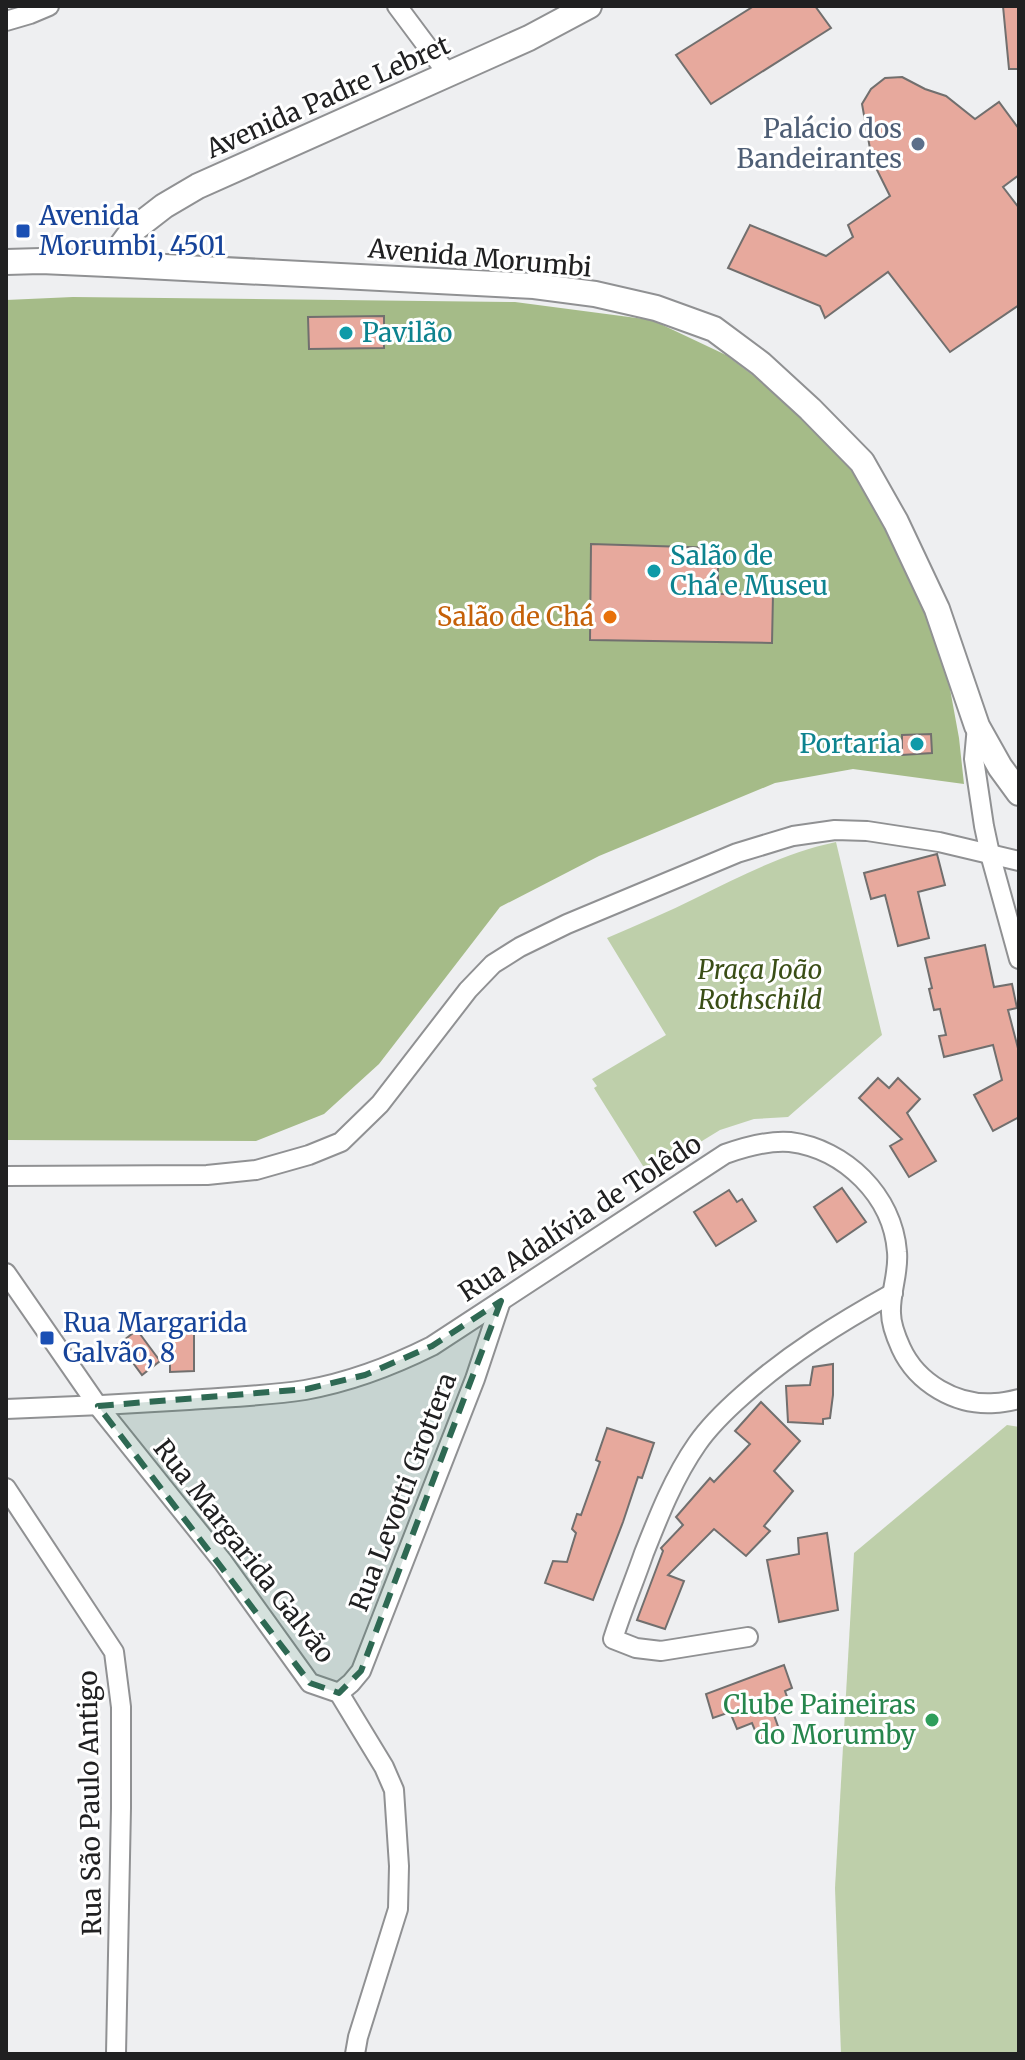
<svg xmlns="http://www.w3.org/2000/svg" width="1025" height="2060" viewBox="0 0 1025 2060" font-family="Merriweather,serif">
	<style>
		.green { fill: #becfaa }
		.forest { fill: #a5bb88 }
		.building { fill: #e7a99d; stroke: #716f6e; stroke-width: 2 }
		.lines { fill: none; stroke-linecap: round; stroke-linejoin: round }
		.minor-casing { stroke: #909193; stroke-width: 22 }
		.secondary-casing { stroke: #909193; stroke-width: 28 }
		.minor { stroke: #fff; stroke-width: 18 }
		.secondary { stroke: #fff; stroke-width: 24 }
		.marked { fill: #2e6953; fill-opacity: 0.2; stroke: #2e6953; stroke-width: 6; stroke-dasharray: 16 10; stroke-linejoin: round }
		.service-dot { fill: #5c6f8a; stroke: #fff; stroke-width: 3 }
		.transit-dot { fill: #1a4fb4; stroke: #fff; stroke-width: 3 }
		.culture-dot { fill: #0f9aa8; stroke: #fff; stroke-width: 3 }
		.food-dot { fill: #e8710a; stroke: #fff; stroke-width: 3 }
		.leisure-dot { fill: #2e9e5b; stroke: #fff; stroke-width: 3 }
		.labels { text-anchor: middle; stroke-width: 6; stroke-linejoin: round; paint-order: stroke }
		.street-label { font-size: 26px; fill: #202021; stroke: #fff }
		.service-label { font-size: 26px; fill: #4e5e75; stroke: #fff; text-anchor: end }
		.transit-label { font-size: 26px; fill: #164399; stroke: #fff; text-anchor: start }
		.culture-label { font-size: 26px; fill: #0d838f; stroke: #fff; text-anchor: start }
		.food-label { font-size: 26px; fill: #c56008; stroke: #fff; text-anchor: end }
		.park-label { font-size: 26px; font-style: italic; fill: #3a4e16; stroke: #fff }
		.leisure-label { font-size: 26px; fill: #27864d; stroke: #fff; text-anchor: end }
	</style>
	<rect width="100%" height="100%" fill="#eeeff1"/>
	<g class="green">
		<path d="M836 842 882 1035 788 1117 754 1119 720 1130 648 1174 594 1088 597 1086 592 1079 666 1035 607 938C637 925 668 912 698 897 742 875 788 852 836 842Z"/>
		<path d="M1007 1425 1019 1427V2054H841L835 1888 854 1553Z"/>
	</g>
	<path class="forest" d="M73 297 515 302 652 320 726 355 817 423 879 496 919 586 946 667 959 738 964 784 853 769 775 783 599 856 500 907 379 1064 324 1114 256 1141 6 1140V300Z"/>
	<g class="building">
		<path d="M754 6H815L831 28 711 104 676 55Z"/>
		<path d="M1003 6H1019V69H1009Z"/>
		<path d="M902 77 925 89 946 96 975 119 999 102 1019 129V175L1003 187 1019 208V305L950 352 888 272 825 318 820 306 728 268 750 225 826 256 853 237 848 225 890 196 872 160 862 104 871 89 885 78Z"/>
		<path d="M384 316V348L309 349 308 317Z"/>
		<path d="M591 544 718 548V594H773L772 643 590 640Z"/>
		<path d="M931 734 932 753 902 755V735Z"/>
		<path d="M937 854 945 885 918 892 929 938 898 946 885 895 871 899 864 873Z"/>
		<path d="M985 945 994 987 1012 984 1017 1008 1008 1010 1019 1052V1117L993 1131 974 1095 1002 1080 993 1045 944 1057 939 1036 946 1035 940 1009 934 1010 929 989 932 988 925 958Z"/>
		<path d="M878 1078 889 1088 898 1078 920 1099 907 1113 936 1161 909 1177 890 1146 902 1139 859 1098Z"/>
		<path d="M842 1188 866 1222 837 1242 814 1207Z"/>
		<path d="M729 1190 737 1202 742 1199 756 1221 716 1246 694 1212Z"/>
		<path d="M170 1327H194V1371L170 1372Z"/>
		<path d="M137 1330 160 1361 142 1375 119 1344Z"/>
		<path d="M833 1364V1395L830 1418 823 1419V1424L788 1422 786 1386 810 1385 813 1367Z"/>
		<path d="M761 1402 800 1441 774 1471 793 1491 764 1526 770 1531 746 1556 714 1529 668 1575 684 1581 665 1629 637 1620 663 1551 661 1548 683 1525 676 1517 710 1478 714 1482 750 1444 735 1431Z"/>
		<path d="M607 1428 654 1443 642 1478 638 1477 623 1522 593 1600 545 1583 553 1561 567 1562 576 1533 572 1529 577 1514 581 1515 600 1462 596 1460Z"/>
		<path d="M827 1533 838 1610 779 1622 767 1560 799 1554 798 1538Z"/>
		<path d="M784 1665 792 1688 785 1691 791 1708 774 1715 780 1732 759 1740 752 1723 737 1729 730 1712 713 1718 706 1694Z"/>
	</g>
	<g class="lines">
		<g class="minor-casing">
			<g id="minor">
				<path d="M397 6 447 73"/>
				<path d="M6 21 30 14 49 6"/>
				<path d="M977 726 974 759 984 826 990 854 1019 959"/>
				<path d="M6 1176 207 1175 256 1170 309 1155 341 1142 380 1104 468 990 493 964 520 947 567 924 737 853 793 836 835 830 867 831 939 842 1019 861"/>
				<path d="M6 1273 98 1406 223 1562 310 1683 339 1693 384 1767 394 1790 399 1866 398 1909 358 2037 355 2054"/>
				<path d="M6 1409C67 1407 128 1404 189 1400 228 1397 267 1396 305 1390 350 1382 392 1366 432 1346L725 1154C745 1147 769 1140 790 1142 845 1149 893 1196 897 1252 899 1273 890 1292 891 1313 891 1325 896 1337 901 1348 917 1383 956 1406 995 1403 1003 1403 1011 1401 1019 1399"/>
				<path d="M6 1488 114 1652 121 1707V1808L116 2054"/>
				<path d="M748 1637 661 1651 636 1648 613 1639C622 1610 634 1582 644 1553 659 1515 674 1477 697 1444 710 1425 726 1410 743 1395 789 1354 839 1323 893 1293"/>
				<path d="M339 1693 351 1683 361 1671 475 1379 501 1301"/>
			</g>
		</g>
		<g class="secondary-casing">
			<g id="secondary">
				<path d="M6 262 41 261 108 264 534 286 595 294 656 308 714 329 761 364 810 409 862 462 896 522 937 609 977 726 1000 767 1019 793"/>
				<path d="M108 264 133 230 164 206 198 186 529 38 589 6"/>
			</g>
		</g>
		<use href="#minor" class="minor"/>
		<use href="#secondary" class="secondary"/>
	</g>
	<path class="marked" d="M501 1301 361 1671 339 1693 310 1683 98 1406 307 1389 365 1375 432 1346Z"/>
	<circle class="service-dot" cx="918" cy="144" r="8"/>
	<g class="transit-dot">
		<rect x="15" y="223" width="16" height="16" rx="4"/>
		<rect x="39" y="1330" width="16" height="16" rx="4"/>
	</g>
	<g class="culture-dot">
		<circle cx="346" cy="333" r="8"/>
		<circle cx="654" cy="571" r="8"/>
		<circle cx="917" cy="744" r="8"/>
	</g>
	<circle class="food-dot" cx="610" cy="617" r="8"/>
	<circle class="leisure-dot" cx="932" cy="1720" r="8"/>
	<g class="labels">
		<g class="street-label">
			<text transform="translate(328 97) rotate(-24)" y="9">Avenida Padre Lebret</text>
			<text transform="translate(480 258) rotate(5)" y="9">Avenida Morumbi</text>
			<text transform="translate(580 1218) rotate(-33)" y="9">Rua Adalívia de Tolêdo</text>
			<text transform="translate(403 1492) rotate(-69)" y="9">Rua Levotti Grottera</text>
			<text transform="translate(244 1551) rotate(52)" y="9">Rua Margarida Galvão</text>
			<text transform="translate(90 1803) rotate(-91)" y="9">Rua São Paulo Antigo</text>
		</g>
		<g class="service-label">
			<text x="902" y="138">Palácio dos<tspan x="902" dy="30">Bandeirantes</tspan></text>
		</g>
		<g class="transit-label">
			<text x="39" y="225">Avenida<tspan x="39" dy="30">Morumbi, 4501</tspan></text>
			<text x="63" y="1332">Rua Margarida<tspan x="63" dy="30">Galvão, 8</tspan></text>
		</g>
		<g class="culture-label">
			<text x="362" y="342">Pavilão</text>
			<text x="670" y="565">Salão de<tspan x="670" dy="30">Chá e Museu</tspan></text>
			<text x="901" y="753" text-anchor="end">Portaria</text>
		</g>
		<g class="food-label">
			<text x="594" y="626">Salão de Chá</text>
		</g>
		<g class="park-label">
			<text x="760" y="979">Praça João<tspan x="760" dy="30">Rothschild</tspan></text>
		</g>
		<g class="leisure-label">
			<text x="916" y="1714">Clube Paineiras<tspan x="916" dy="30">do Morumby</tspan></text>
		</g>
	</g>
	<rect width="1025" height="2060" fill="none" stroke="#202021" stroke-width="16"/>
</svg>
